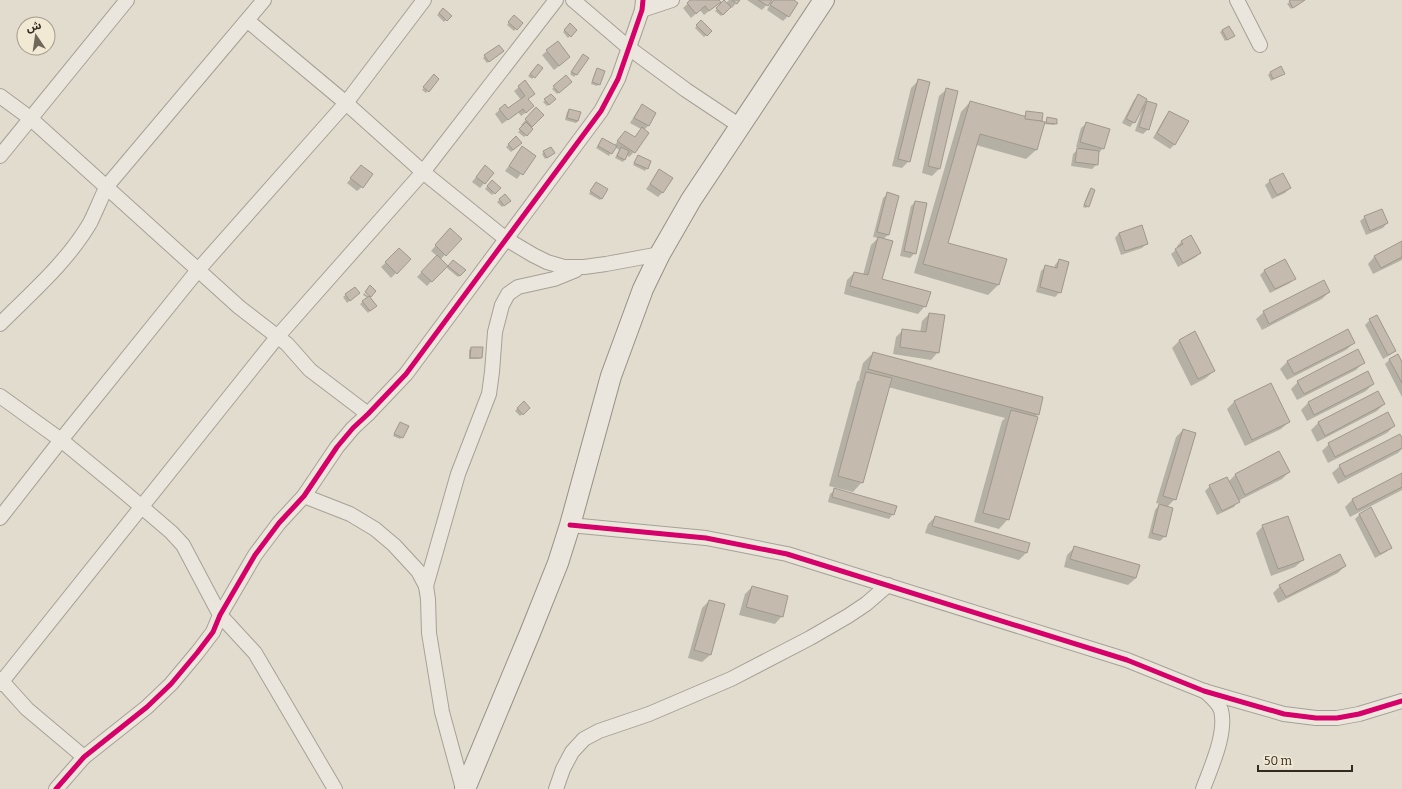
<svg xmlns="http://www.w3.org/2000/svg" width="1402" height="789" viewBox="0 0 1402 789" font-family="Bitter,'Noto Sans Arabic',serif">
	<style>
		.shadow { fill: #0003 }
		.building { fill: #c4baae; stroke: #a1988d }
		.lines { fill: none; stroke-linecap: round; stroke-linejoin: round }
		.minor-casing { stroke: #a6a196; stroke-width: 16 }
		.secondary-casing { stroke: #969086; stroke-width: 22 }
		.minor { stroke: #eae6de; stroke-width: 14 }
		.secondary { stroke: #eae6de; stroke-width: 20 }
		.cycleway-casing { stroke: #f1e9d4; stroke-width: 8 }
		.cycleway { stroke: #d6006c; stroke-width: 5 }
	</style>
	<rect width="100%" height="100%" fill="#e1dccd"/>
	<g class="shadow">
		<path d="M692 0H718L720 2 704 15 700 10 691 18 683 8Z"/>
		<path d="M729 0H739L732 8 730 7 721 16 715 11 724 1 726 3Z"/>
		<path d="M747 0H771L773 1 792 0 788 16 783 21 767 10 772 1 771 0 762 10Z"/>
		<path d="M1293 0H1305L1291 9 1287 4Z"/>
		<path d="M443 9 450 16 444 22 437 15Z"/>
		<path d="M514 17 521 23 514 31 507 25Z"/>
		<path d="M701 21 711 31 704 37 695 28Z"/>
		<path d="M570 25 576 30 568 38 563 32Z"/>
		<path d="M1223 30 1234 36 1225 41 1220 32Z"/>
		<path d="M547 51 564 62 554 70 542 55Z"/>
		<path d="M500 53 487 63 483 58 485 56Z"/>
		<path d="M582 58H588L574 77 570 74Z"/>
		<path d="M536 67 542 68 532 79 528 76Z"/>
		<path d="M597 70 599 84 597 86 591 84 595 72Z"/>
		<path d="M1270 73 1283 74 1271 81 1268 75Z"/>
		<path d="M434 76 438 79 426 93 422 90Z"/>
		<path d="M566 77 571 82 557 94 552 89Z"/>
		<path d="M919 80 909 161 902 168 892 166 911 88Z"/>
		<path d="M525 82 534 93 527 100 528 111 521 116 518 112 502 124 495 114 505 105 508 110 521 100 514 91Z"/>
		<path d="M947 89 939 169 932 176 922 173 939 96Z"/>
		<path d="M551 95 555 99 547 106 543 102Z"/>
		<path d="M1138 96 1142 107 1148 102V129L1143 134 1135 131 1142 110 1141 109 1134 122 1130 127 1122 123 1134 100Z"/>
		<path d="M970 102 1024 117 1026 112 1039 122 1045 123 1047 119 1056 123 1054 125 1043 124 1036 150 1026 159 976 145 947 243 1005 260 998 285 988 295 914 273 961 112Z"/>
		<path d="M642 106 655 113 648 126 644 130 634 152 629 157 627 155 623 162 615 158 619 150 615 147 609 156 596 148 601 141 614 146 625 132 634 138 641 129 630 123 638 110Z"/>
		<path d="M536 109 543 115 530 128 532 129 524 137 518 132 523 127 521 125Z"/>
		<path d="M569 110 578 121 576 123 565 120 567 112Z"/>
		<path d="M1170 112 1187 122 1174 145 1170 149 1153 138 1165 117Z"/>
		<path d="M1086 124 1103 148 1098 154 1097 164 1092 169 1071 166 1073 154 1079 148 1076 147 1081 128Z"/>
		<path d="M516 138 521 143 511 152 506 147Z"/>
		<path d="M522 148 534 156 517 179 505 171Z"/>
		<path d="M544 152 551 155 545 159 542 154Z"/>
		<path d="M638 156 650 162 645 171 633 165Z"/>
		<path d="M357 171 362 187 357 191 347 183Z"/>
		<path d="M481 171 493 173 480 188 472 182Z"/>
		<path d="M659 171 663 192 658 197 646 189Z"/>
		<path d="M492 181 499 188 492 195 485 189Z"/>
		<path d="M1270 181 1290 188 1285 193 1272 199 1265 185Z"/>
		<path d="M594 185 602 198 600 200 589 194Z"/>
		<path d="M1091 189 1088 206 1086 208 1083 207 1089 191Z"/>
		<path d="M888 194 898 196 888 235 883 239 881 280 925 306 918 314 844 294 847 280 854 273 863 275 871 245 878 238 873 237 883 198Z"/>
		<path d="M505 195 507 203 502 207 497 202Z"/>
		<path d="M915 202V253L910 258 900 256 911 206Z"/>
		<path d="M1365 217 1387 223 1383 228 1366 235 1360 221Z"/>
		<path d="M1119 233 1147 243 1142 248 1121 255 1115 238Z"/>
		<path d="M446 234 460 239 440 260 446 266 427 286 417 277 437 256 431 251Z"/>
		<path d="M1182 241 1200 252 1196 257 1178 267 1171 254 1178 248 1177 246Z"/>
		<path d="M1402 242V260L1373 274 1368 264 1375 256Z"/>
		<path d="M400 249 410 259 391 278 381 267Z"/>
		<path d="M1059 260 1060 292 1055 297 1036 292 1041 271 1046 266 1054 268 1055 265Z"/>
		<path d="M453 261 464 270 458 277 447 268Z"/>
		<path d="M1265 270 1294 278 1290 283 1270 293 1260 275Z"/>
		<path d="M355 288 357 295 347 303 343 297Z"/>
		<path d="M1329 292 1322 299 1262 330 1256 319 1264 312Z"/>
		<path d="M364 293 370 297 376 305 368 313 360 304 368 298 363 295Z"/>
		<path d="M929 314 938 352 931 360 893 354 896 337 903 330 920 333 922 321Z"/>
		<path d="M1377 317 1395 351 1390 355 1383 359 1365 325 1370 320Z"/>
		<path d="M1195 333 1214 371 1206 378 1191 386 1172 348 1179 341Z"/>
		<path d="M1354 343 1346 350 1287 380 1280 369 1288 361Z"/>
		<path d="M471 348 481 357 479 359H469V350Z"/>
		<path d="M873 353 1038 414 1035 417 1008 519 999 529 974 522 1002 421 1005 418 888 387 862 482 853 492 829 486 857 382 860 379H859L863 363Z"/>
		<path d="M1390 359 1402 364V397L1385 364Z"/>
		<path d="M1364 362 1356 370 1297 400 1291 389 1298 382Z"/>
		<path d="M1367 373 1373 384 1366 391 1307 421 1301 410 1308 403Z"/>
		<path d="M1271 384 1289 422 1281 429 1245 446 1227 409 1234 402Z"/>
		<path d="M1378 392 1384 404 1377 411 1317 442 1311 430 1318 423Z"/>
		<path d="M523 403 529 408 520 416 515 411Z"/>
		<path d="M400 423 402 437 400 439 393 436Z"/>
		<path d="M1394 426 1387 433 1328 463 1322 451 1329 444Z"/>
		<path d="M1183 430 1175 499 1167 507 1165 536 1160 541 1148 538 1155 510 1160 504 1156 503 1176 437Z"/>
		<path d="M1402 440V449L1398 453 1338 484 1332 473 1340 466Z"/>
		<path d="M1279 453 1289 472 1282 479 1238 501 1234 507 1217 515 1205 491 1210 486 1228 482 1235 475Z"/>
		<path d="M1402 474V490L1350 517 1345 507 1352 500Z"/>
		<path d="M835 490 893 514 889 519 828 502 830 494Z"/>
		<path d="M1371 509 1391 547 1386 552 1375 558 1355 519 1359 515Z"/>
		<path d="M935 517 1026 553 1019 560 925 533 928 524Z"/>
		<path d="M1263 526 1303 560 1295 567 1271 576 1256 533Z"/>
		<path d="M1074 548 1136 578 1128 585 1064 567 1067 555Z"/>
		<path d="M1345 566 1338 573 1278 603 1273 593 1280 586Z"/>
		<path d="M752 587 782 616 775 624 739 615 745 594Z"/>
		<path d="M709 601 710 655 702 662 688 658 702 608Z"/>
	</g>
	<g class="building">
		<path d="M690 0H719L721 2 709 11 705 6 696 14 687 3Z"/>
		<path d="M724 0 731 7 723 15 716 8Z"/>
		<path d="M732 0H740L737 4Z"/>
		<path d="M758 0H772L768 6Z"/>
		<path d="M774 0H794L798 3 789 17 770 5Z"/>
		<path d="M1291 0H1305L1293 8 1289 1Z"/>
		<path d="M443 8 452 16 447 21 439 13Z"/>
		<path d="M514 15 523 23 517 30 508 22Z"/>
		<path d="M701 20 712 31 707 36 696 25Z"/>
		<path d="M570 23 577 30 571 37 564 30Z"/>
		<path d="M1229 26 1235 36 1227 40 1222 30Z"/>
		<path d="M558 41 570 57 559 66 546 50Z"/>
		<path d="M499 45 504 51 489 62 484 55Z"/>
		<path d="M583 54 589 58 577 75 571 72Z"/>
		<path d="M538 64 543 68 535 78 530 74Z"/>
		<path d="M1281 66 1285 74 1273 79 1270 72Z"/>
		<path d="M597 68 605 71 600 85 592 82Z"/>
		<path d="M434 74 439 79 429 92 423 87Z"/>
		<path d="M566 75 572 82 559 93 553 86Z"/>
		<path d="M918 79 930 82 910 162 898 159Z"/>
		<path d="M525 80 535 94 528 99 534 106 526 113 523 109 508 120 499 109 505 104 508 108 525 96 518 86Z"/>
		<path d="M946 88 958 91 940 169 928 166Z"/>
		<path d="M551 94 556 99 549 105 544 99Z"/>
		<path d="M1138 94 1147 99 1135 123 1126 119Z"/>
		<path d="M970 101 1045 122 1037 150 980 134 948 243 1007 259 999 285 923 264Z"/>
		<path d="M1147 101 1157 104 1149 130 1139 127Z"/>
		<path d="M642 104 656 113 649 126 634 118Z"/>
		<path d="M536 107 544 115 532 127 525 119Z"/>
		<path d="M569 109 581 112 578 121 567 118Z"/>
		<path d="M1026 111 1043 113 1042 121 1025 119Z"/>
		<path d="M1169 111 1189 121 1175 145 1157 133Z"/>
		<path d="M1047 117 1057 119V124L1046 123Z"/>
		<path d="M526 122 533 129 527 136 519 129Z"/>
		<path d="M1086 122 1110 129 1104 149 1080 142Z"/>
		<path d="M642 127 649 133 635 153 617 141 625 131 635 137Z"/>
		<path d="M516 136 522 143 513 150 508 144Z"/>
		<path d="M602 138 617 146 612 154 598 146Z"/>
		<path d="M522 146 536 156 523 175 509 166Z"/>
		<path d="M551 147 555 153 547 158 543 151Z"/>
		<path d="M621 147 629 151 625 160 617 156Z"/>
		<path d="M1077 148 1099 151 1098 165 1075 162Z"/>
		<path d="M638 155 651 161 648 169 634 163Z"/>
		<path d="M361 165 373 174 363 188 350 178Z"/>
		<path d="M485 165 494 173 485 184 476 177Z"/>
		<path d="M659 169 673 178 663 193 650 184Z"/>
		<path d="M1283 173 1291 188 1277 195 1269 180Z"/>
		<path d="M492 180 501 188 495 194 487 186Z"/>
		<path d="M596 182 608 189 602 199 590 191Z"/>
		<path d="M1091 188 1095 190 1089 207 1084 205Z"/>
		<path d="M887 192 899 196 889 235 877 232Z"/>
		<path d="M505 194 511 201 504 206 499 199Z"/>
		<path d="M915 201 927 203 916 254 904 251Z"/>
		<path d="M1382 209 1388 223 1370 231 1364 216Z"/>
		<path d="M1142 225 1148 244 1125 251 1119 233Z"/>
		<path d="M450 228 462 239 446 256 435 245Z"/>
		<path d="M1191 235 1201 253 1183 263 1175 249 1183 244 1181 241Z"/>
		<path d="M878 237 893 241 882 279 931 292 926 307 850 286 854 272 868 275Z"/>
		<path d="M1402 241V257L1381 268 1374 256Z"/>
		<path d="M399 248 411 259 397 274 385 262Z"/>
		<path d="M437 255 448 266 432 282 421 272Z"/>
		<path d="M1059 259 1069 262 1061 293 1040 287 1045 265 1057 268Z"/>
		<path d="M1285 259 1296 279 1275 289 1264 270Z"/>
		<path d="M453 260 466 270 460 276 448 266Z"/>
		<path d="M1324 280 1330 292 1269 324 1263 311Z"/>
		<path d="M370 285 376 291 371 297 365 292Z"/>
		<path d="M355 287 360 293 350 301 345 294Z"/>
		<path d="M369 296 377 306 370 311 362 301Z"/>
		<path d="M929 313 945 315 939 353 900 347 902 329 926 332Z"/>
		<path d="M1377 315 1396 351 1388 355 1369 319Z"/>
		<path d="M1348 329 1355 343 1294 374 1287 361Z"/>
		<path d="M1195 331 1215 371 1198 379 1179 340Z"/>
		<path d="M471 347H483L482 358H470Z"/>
		<path d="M1358 349 1365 363 1304 394 1297 381Z"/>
		<path d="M873 352 1043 397 1039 415 868 369Z"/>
		<path d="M1398 354 1402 362V383L1389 359Z"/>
		<path d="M1368 371 1374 384 1314 415 1308 402Z"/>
		<path d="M866 372 892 378 863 483 838 476Z"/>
		<path d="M1271 383 1290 422 1252 440 1234 401Z"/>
		<path d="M1378 391 1385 404 1325 436 1318 422Z"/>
		<path d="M524 401 530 408 523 415 517 408Z"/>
		<path d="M1011 410 1038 417 1009 520 983 513Z"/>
		<path d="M1388 412 1395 426 1335 457 1328 443Z"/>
		<path d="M400 422 409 426 403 438 394 434Z"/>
		<path d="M1183 429 1196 433 1176 500 1163 496Z"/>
		<path d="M1400 434 1402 438V448L1345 477 1339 465Z"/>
		<path d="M1279 451 1290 472 1245 495 1235 474Z"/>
		<path d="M1402 473V487L1357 510 1352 499Z"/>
		<path d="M1227 477 1240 502 1222 511 1209 485Z"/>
		<path d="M834 488 897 506 894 515 832 497Z"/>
		<path d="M1159 504 1173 508 1166 537 1152 533Z"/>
		<path d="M1371 507 1392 548 1380 554 1359 514Z"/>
		<path d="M935 516 1030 543 1027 553 932 526Z"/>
		<path d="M1288 516 1304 560 1278 569 1262 525Z"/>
		<path d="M1074 546 1140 565 1136 578 1070 559Z"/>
		<path d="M1340 554 1346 566 1286 597 1279 585Z"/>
		<path d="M752 586 788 596 783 617 746 607Z"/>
		<path d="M709 600 725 604 711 655 694 650Z"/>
	</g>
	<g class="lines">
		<g class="minor-casing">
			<g id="minor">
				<path d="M573 0 629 48 686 90 740 126"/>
				<path d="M1237 0 1260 45"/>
				<path d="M642 10 672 0"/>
				<path d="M248 21 346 103 423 172 506 239 533 255 547 262 564 267H584L606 264 660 254"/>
				<path d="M0 96 30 118 239 307 287 344 310 370 368 414"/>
				<path d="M0 156 127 0"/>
				<path d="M0 324C32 292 67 262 90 223 96 211 101 198 107 186L264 0"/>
				<path d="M0 396 61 440 123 491 171 532 183 545 220 615 255 653 335 789"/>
				<path d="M304 496 350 514 375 529 394 545 418 571 426 586 428 599 429 633 442 712 463 789"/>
				<path d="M0 518 61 440 198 270 346 103 424 0"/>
				<path d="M570 525 706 538 787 554 1127 660 1204 691 1284 714 1316 718H1337L1359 714 1402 701"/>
				<path d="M426 586 458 474 489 394 492 372 495 332 502 305 508 294 518 287 554 279 576 270"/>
				<path d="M0 679 27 709 84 757"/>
				<path d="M0 684 278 336 423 172 556 0"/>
				<path d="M56 789 84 757 147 707 171 684 197 653 213 632 220 615 255 555 279 523 304 496 337 447 353 428 368 414 406 374 601 111 618 79 642 10 643 0"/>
				<path d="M556 789 563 769 572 752 584 739 599 731 649 714 731 679 810 638 848 616 866 604 888 585"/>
				<path d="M1203 789C1211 767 1227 733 1221 710 1218 702 1211 697 1205 691"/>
			</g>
		</g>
		<g class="secondary-casing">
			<path id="secondary" d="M465 789 530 633 558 563 570 525 611 376 643 289 660 254 691 200 824 0"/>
		</g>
		<use href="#minor" class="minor"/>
		<use href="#secondary" class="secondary"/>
		<g class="cycleway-casing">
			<g id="cycleway">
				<path d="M570 525 706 538 787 554 1127 660 1204 691 1284 714 1316 718H1337L1359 714 1402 701"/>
				<path d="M56 789 84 757 147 707 171 684 197 653 213 632 220 615 255 555 279 523 304 496 337 447 353 428 368 414 406 374 601 111 618 79 642 10 643 0"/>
			</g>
		</g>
		<use href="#cycleway" class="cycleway"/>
	</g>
	<g transform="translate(36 36) rotate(347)"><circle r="19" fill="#f1e9d4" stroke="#a59c8c"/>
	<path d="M0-3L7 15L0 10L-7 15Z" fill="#71685c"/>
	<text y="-6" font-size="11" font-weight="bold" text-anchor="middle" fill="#34291f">ش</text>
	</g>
	<path d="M1258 765v6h94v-6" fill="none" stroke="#34291f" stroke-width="2"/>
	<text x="1264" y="765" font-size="12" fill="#34291f" stroke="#f1e9d4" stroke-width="3" paint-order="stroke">50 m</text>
</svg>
